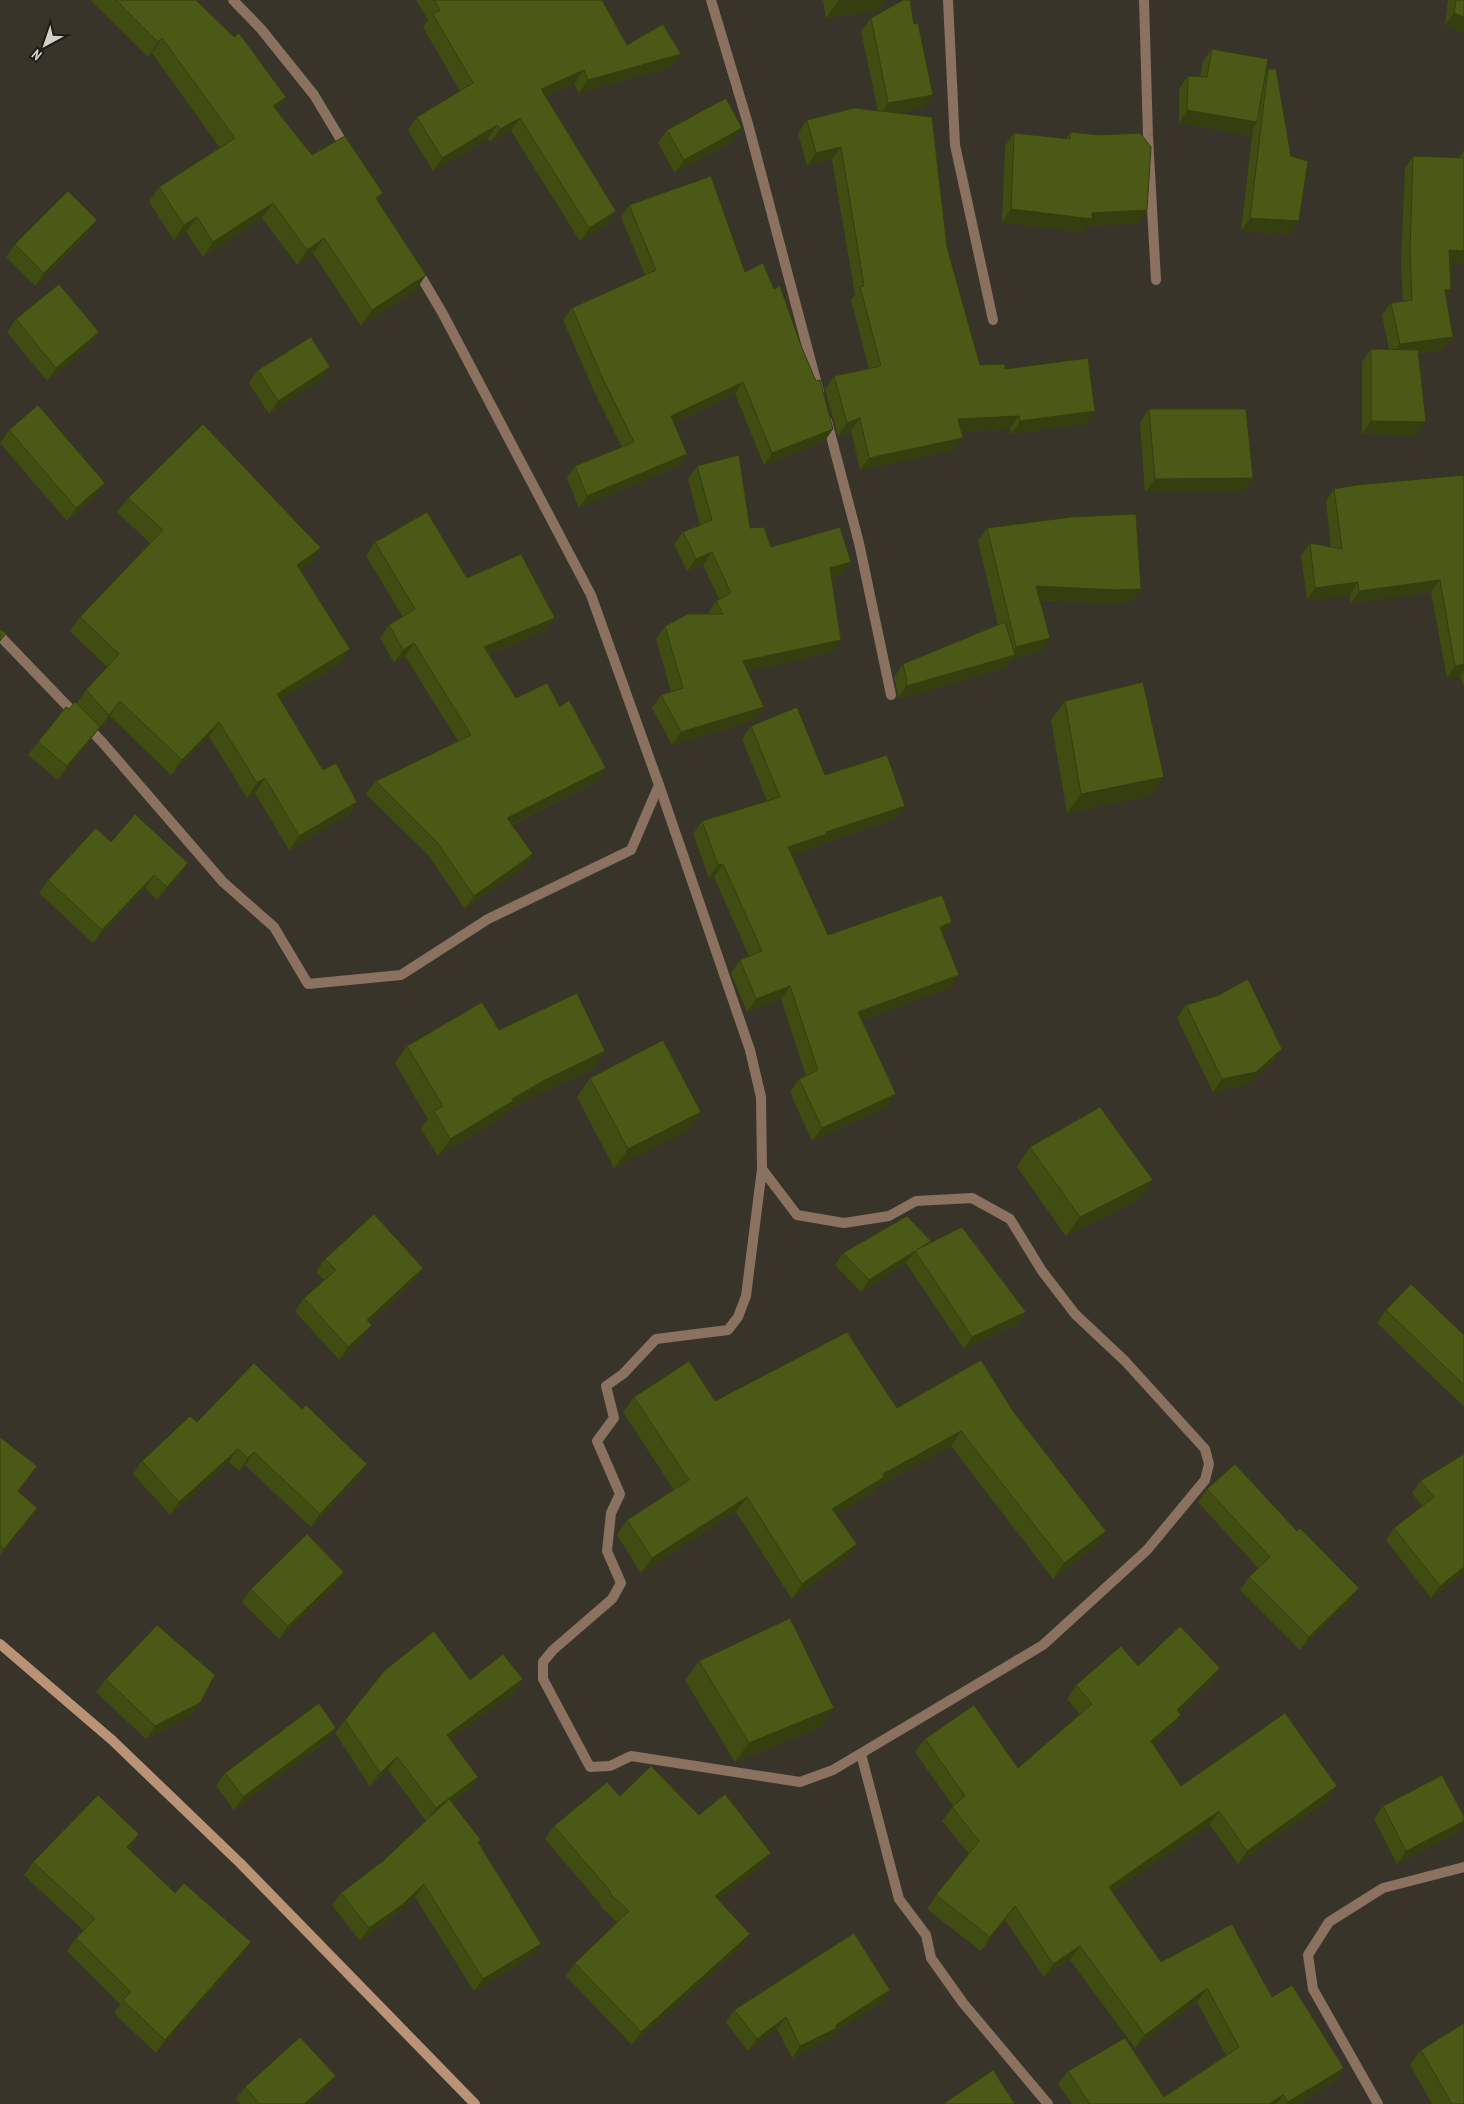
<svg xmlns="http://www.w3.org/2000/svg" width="1464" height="2104" viewBox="0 0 1464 2104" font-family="'PT Sans Narrow',sans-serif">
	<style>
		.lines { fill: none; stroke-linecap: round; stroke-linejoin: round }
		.street { stroke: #8a7160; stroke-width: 10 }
		.secondary { stroke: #ba9377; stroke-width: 10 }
		.wall { fill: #414c13 }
		.shaded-wall { fill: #353e0f }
		.building { fill: #4c5816; stroke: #353e0f }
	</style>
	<rect width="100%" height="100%" fill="#38342a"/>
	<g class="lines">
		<g class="street">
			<path d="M233 0 261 29 314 95 347 150"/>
			<path d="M711 0 748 124 819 392"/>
			<path d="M948 0 955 145 993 320"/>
			<path d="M1144 0 1148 136 1156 280"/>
			<path d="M416 268 443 314 591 595 659 785 750 1050 761 1097 762 1169 746 1296 738 1317 728 1330 656 1339 623 1374 606 1386 614 1418 597 1441 620 1494 611 1513 607 1551 621 1583 612 1599 553 1650 543 1662V1679L590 1767 610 1766 631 1756 800 1782 833 1770 1043 1645 1147 1550 1205 1480 1209 1464 1205 1449 1125 1361 1075 1314 1042 1271 1010 1219 972 1198 916 1201 889 1216 844 1223 797 1215 762 1169"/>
			<path d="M827 421 859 543 891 695"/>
			<path d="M0 636 102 742 223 882 274 927 308 984 401 975 488 919 631 850 659 785"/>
			<path d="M861 1754 899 1899 926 1935 931 1958 963 2003 1048 2104"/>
			<path d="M1378 2104 1313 1989 1308 1955 1329 1922 1383 1888 1464 1867"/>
		</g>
		<path class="secondary" d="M0 1644 112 1740 240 1863 475 2104"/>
	</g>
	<g class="wall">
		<path d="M90 0H196L286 97 277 110 312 155 383 193 378 201 416 290 361 326 313 253 297 265 262 218 203 257 186 232 174 240 149 202 159 187 220 148 152 53 148 57Z"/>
		<path d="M416 0H602L627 45 681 54 672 67 579 93 574 84 545 97 607 224 580 241 511 131 490 142 488 139 433 171 408 130 417 117 460 91 423 27 428 20Z"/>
		<path d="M823 0H886L879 10 826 18Z"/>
		<path d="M1448 0H1464V33L1445 25Z"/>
		<path d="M871 18 924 108 897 113 947 247 980 365 1005 369 1086 424 1011 434 1010 429 961 431 954 450 860 470 851 430 838 436 825 389 834 376 869 369 851 300 855 295 832 159 807 166 798 133 807 120 878 111 861 31Z"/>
		<path d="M1212 49 1266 72 1268 69 1299 221 1290 234 1241 231 1253 128 1249 135 1179 123V89L1188 76 1200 77 1203 61Z"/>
		<path d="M667 130 733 141 675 173 658 143Z"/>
		<path d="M1070 132 1147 210 1138 223 1087 226 1083 232 1002 222 1005 146 1014 133 1066 139Z"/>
		<path d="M1464 150V264L1450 263 1451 289 1446 297 1444 349 1418 353 1417 435 1362 434V362L1371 349 1389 350 1382 315 1391 303 1403 301 1401 264 1405 168 1413 156 1459 158Z"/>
		<path d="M629 205 745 272 825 441 764 465 735 394 674 423 687 454 679 466 579 508 567 478 575 466 622 447 594 391 563 320 572 308 645 275 621 217Z"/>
		<path d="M88 233 35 286 6 257 15 244Z"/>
		<path d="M16 319 99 332 90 345 47 381 7 332Z"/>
		<path d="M330 367 321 380 269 414 249 383 258 370Z"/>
		<path d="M1149 409 1244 491 1145 492 1140 422Z"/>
		<path d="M9 430 105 483 96 496 67 521 0 443Z"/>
		<path d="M697 466 750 528 771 547 851 562 842 575 832 578 841 640 832 652 748 671 764 707 755 720 672 745 652 708 661 695 671 692 656 639 665 626 708 614 716 601 719 599 703 565 687 571 674 544 683 532 700 525 688 479Z"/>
		<path d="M1464 475V687L1460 676 1447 678 1431 592 1351 603 1350 595 1307 600 1301 555 1310 543 1331 547 1326 501 1334 489Z"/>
		<path d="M128 498 311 563 300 570 340 664 280 700 323 770 357 802 347 816 289 850 255 793 247 798 209 736 171 775 110 716 99 729V728L90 740 58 780 28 755 38 742 69 709 77 703 86 690 107 667 70 631 80 617 150 543 117 512Z"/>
		<path d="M987 528 1132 602 1108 604 1040 600 1050 638 1041 651 1012 659 1006 668 897 699 898 694 894 677 903 664 998 625 978 541Z"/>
		<path d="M375 542 467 578 545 631 489 654 516 698 560 707 606 768 597 781 512 825 524 867 465 909 428 855 366 794 376 781 458 741 405 656 394 663 380 638 389 625 403 617 366 556Z"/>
		<path d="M1065 701 1150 796 1067 813 1051 720Z"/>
		<path d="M751 726 825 775 896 819 821 844 818 847 792 855 828 935 952 922 943 934 950 988 862 1020 887 1107 812 1141 790 1092 799 1079 806 1076 781 999 747 1012 731 973 740 960 749 956 714 877 709 878 693 834 702 821 767 801 742 739Z"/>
		<path d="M111 842 188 863 179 876 157 900 145 888 93 943 39 893 48 880Z"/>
		<path d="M1186 1005 1282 1049 1272 1062 1247 1085 1213 1092 1177 1018Z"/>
		<path d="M499 1030 605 1051 593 1069 530 1098 504 1114 501 1118 438 1156 421 1129 428 1119 395 1063 407 1046Z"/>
		<path d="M590 1078 687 1131 614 1168 577 1097Z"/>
		<path d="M1030 1147 1139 1200 1066 1236 1017 1167Z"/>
		<path d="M931 1241 929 1244 1026 1312 1018 1324 964 1349 906 1263 861 1292 835 1265 843 1253Z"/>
		<path d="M325 1259 423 1268 414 1281 370 1322 363 1338 339 1360 295 1311 304 1298 324 1280 316 1272Z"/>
		<path d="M1386 1310 1464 1335V1407L1377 1323Z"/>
		<path d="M981 1360 1096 1546 1053 1579 951 1446 877 1487 874 1492 836 1515 846 1559 792 1599 736 1512 641 1573 617 1535 627 1520 674 1490 623 1412 634 1397 897 1408Z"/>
		<path d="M302 1409 367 1464 358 1477 311 1527 245 1465 239 1471 229 1462 170 1515 133 1474 142 1461 197 1422Z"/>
		<path d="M0 1437 37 1466 18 1492 29 1520 0 1555Z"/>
		<path d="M1464 1454V1572L1431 1598 1386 1540 1394 1528 1422 1506 1412 1493 1420 1481Z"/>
		<path d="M1207 1489 1350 1601 1300 1650 1240 1590 1249 1577 1258 1568 1198 1502Z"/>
		<path d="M344 1572 335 1585 279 1639 242 1602 251 1589Z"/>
		<path d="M699 1661 821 1727 735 1762 685 1680Z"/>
		<path d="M1138 1666 1211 1682 1179 1712 1181 1715 1171 1728 1153 1744 1181 1786 1328 1800 1238 1864 1210 1825 1112 1892 1161 1962 1272 1997 1334 2082 1298 2104H1072L1058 2084 1068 2071 1164 2097 1226 2055 1197 2002 1135 2048 1070 1960 1044 1977 1005 1920 981 1951 927 1909 936 1895 969 1854 942 1821 953 1806 915 1752 925 1739 1018 1768 1080 1714 1067 1699 1076 1685Z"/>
		<path d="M106 1679 200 1703 191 1716 146 1739 96 1692Z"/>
		<path d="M523 1679 514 1693 450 1739 478 1777 469 1790 452 1803 481 1840 479 1843 532 1956 474 1991 415 1897 394 1916 360 1941 332 1905 341 1893 384 1860 426 1821 388 1770 370 1786 335 1733 345 1720 470 1680Z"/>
		<path d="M327 1741 234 1810 216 1786 225 1773Z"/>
		<path d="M620 1796 699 1815 771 1853 762 1866 718 1899 741 1947 632 2045 566 1976 575 1963 617 1922 600 1906 601 1905 545 1839 554 1826Z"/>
		<path d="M1383 1806 1457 1833 1397 1864 1374 1819Z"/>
		<path d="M139 1834 129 1849 175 1893 251 1942 242 1955 156 2053 114 2013 120 2004 67 1951 76 1938 84 1931 24 1875 33 1862Z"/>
		<path d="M890 1990 882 2002 834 2033 829 2040 792 2058 777 2029 748 2051 726 2022 734 2010Z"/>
		<path d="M1421 2050 1464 2104H1432L1410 2065Z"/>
		<path d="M245 2087 327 2088 310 2104H240L236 2099Z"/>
	</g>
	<g class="shaded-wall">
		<path d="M839 0H886L879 10 826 18Z"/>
		<path d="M1454 13 1464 17V33L1445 25Z"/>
		<path d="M162 38 152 53 148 57 158 42Z"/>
		<path d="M681 54 672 67 579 93 588 80Z"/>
		<path d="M584 70 574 84 531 103 541 89Z"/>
		<path d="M933 95 924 108 879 116 888 103Z"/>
		<path d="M286 97 275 113 273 106Z"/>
		<path d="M1187 110 1257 122 1249 135 1179 123Z"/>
		<path d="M520 118 511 131 490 142 500 129Z"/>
		<path d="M497 125 488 139 433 171 442 158Z"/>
		<path d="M742 128 733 141 675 173 684 160Z"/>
		<path d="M841 147 832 159 807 166 816 153Z"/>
		<path d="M383 193 373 208 376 198Z"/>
		<path d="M273 203 262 218 203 257 213 242Z"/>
		<path d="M1011 209 1092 213 1147 210 1138 223 1087 226 1083 232 1002 222Z"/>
		<path d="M616 211 607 224 580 241 589 228Z"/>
		<path d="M197 217 186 232 174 240 184 225Z"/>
		<path d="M1250 218 1299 221 1290 234 1241 231Z"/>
		<path d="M97 220 88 233 35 286 44 273Z"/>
		<path d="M324 238 313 253 297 265 307 250Z"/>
		<path d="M1449 250 1464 251V264L1440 262Z"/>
		<path d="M426 275 416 290 361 326 372 310Z"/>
		<path d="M1451 289 1442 302 1445 290Z"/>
		<path d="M99 332 90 345 47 381 56 368Z"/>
		<path d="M1453 337 1444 349 1391 356 1400 344Z"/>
		<path d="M330 367 321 380 269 414 278 401Z"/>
		<path d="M743 382 735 394 663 428 671 416Z"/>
		<path d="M1095 411 1086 424 1011 434 1020 421Z"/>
		<path d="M1019 416 1010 429 949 431 958 419Z"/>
		<path d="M860 418 851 430 838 436 847 423Z"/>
		<path d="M1371 421 1426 422 1417 435 1362 434Z"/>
		<path d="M833 429 825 441 764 465 772 453Z"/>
		<path d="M963 438 954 450 860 470 869 458Z"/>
		<path d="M687 454 679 466 579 508 587 496Z"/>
		<path d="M1253 478 1244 491 1145 492 1155 479Z"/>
		<path d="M105 483 96 496 67 521 76 508Z"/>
		<path d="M321 548 311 563 287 579 297 565Z"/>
		<path d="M712 552 703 565 687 571 696 559Z"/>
		<path d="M851 562 842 575 821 581 830 568Z"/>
		<path d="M1440 580 1431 592 1351 603 1359 591Z"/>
		<path d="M1358 582 1350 595 1307 600 1315 588Z"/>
		<path d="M1036 586 1141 589 1132 602 1108 604 1027 599Z"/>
		<path d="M555 618 545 631 475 660 484 647Z"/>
		<path d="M1050 638 1041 651 1012 659 1006 668 897 699 906 686 1009 656 1016 647Z"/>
		<path d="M841 640 832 652 734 674 743 661Z"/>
		<path d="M414 643 405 656 394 663 403 650Z"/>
		<path d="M350 649 340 664 267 708 277 694Z"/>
		<path d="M1464 664V670L1460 676 1447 678 1455 666Z"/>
		<path d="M120 701 110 716 99 729 109 715Z"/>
		<path d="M764 707 755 720 672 745 681 732Z"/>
		<path d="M219 722 209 736 171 775 182 760Z"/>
		<path d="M100 727 90 740 58 780 67 766Z"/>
		<path d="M606 768 597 781 498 831 507 818Z"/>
		<path d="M1164 777 1150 796 1067 813 1081 794Z"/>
		<path d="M265 778 255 793 247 798 257 783Z"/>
		<path d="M357 802 347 816 289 850 299 836Z"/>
		<path d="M905 806 896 819 821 844 818 847 779 860 788 847 826 832Z"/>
		<path d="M533 854 524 867 465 909 474 896Z"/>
		<path d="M188 863 179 876 157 900 167 887Z"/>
		<path d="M723 864 714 877 709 878 718 865Z"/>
		<path d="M154 875 145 888 93 943 102 930Z"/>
		<path d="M952 922 943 935 940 927Z"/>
		<path d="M959 975 950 988 849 1025 858 1012Z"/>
		<path d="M790 986 781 999 747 1012 756 999Z"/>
		<path d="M1282 1049 1272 1062 1247 1085 1213 1092 1222 1079Z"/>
		<path d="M605 1051 593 1069 530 1098 504 1114 501 1118 438 1156 450 1139 543 1081Z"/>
		<path d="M896 1094 887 1107 812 1141 822 1128Z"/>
		<path d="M701 1112 687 1131 614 1168 628 1149Z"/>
		<path d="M1153 1180 1139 1200 1066 1236 1080 1217Z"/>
		<path d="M915 1251 906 1263 861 1292 869 1280Z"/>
		<path d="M423 1268 414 1281 358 1333 367 1320Z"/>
		<path d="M1026 1312 1018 1324 964 1349 972 1337Z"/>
		<path d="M372 1325 363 1338 339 1360 348 1347Z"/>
		<path d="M961 1431 951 1446 877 1487 874 1492 821 1525 832 1509 883 1474Z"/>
		<path d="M238 1449 229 1462 170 1515 179 1502Z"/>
		<path d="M254 1452 245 1465 239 1471 248 1458Z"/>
		<path d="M367 1464 358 1477 311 1527 320 1514Z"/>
		<path d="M747 1497 736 1512 641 1573 652 1558Z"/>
		<path d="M37 1508 29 1520 0 1555 4 1549Z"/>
		<path d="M1106 1531 1096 1546 1053 1579 1064 1563Z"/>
		<path d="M857 1544 846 1559 792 1599 802 1584Z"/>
		<path d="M1464 1567V1572L1431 1598 1440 1586Z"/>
		<path d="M344 1572 335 1585 279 1639 288 1626Z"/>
		<path d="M1359 1588 1350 1601 1300 1650 1309 1637Z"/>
		<path d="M1220 1668 1211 1682 1167 1723 1177 1710Z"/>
		<path d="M523 1679 514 1693 438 1748 447 1735Z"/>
		<path d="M200 1703 191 1716 146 1739 155 1726Z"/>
		<path d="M834 1708 821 1727 735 1762 749 1743Z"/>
		<path d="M1181 1715 1171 1728 1141 1755 1151 1741Z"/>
		<path d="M336 1728 327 1741 234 1810 243 1797Z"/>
		<path d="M397 1757 388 1770 370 1786 380 1773Z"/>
		<path d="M478 1777 469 1790 427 1821 436 1808Z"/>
		<path d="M1337 1786 1328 1800 1238 1864 1247 1851Z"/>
		<path d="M1219 1811 1210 1825 1100 1900 1109 1887Z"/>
		<path d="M1464 1821V1823L1457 1833 1397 1864 1406 1851Z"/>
		<path d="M139 1834 130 1847 118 1860 127 1847Z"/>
		<path d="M771 1853 762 1866 706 1909 715 1896Z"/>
		<path d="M424 1884 415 1897 394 1916 360 1941 369 1928Z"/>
		<path d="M1015 1906 1005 1920 981 1951 990 1937Z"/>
		<path d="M750 1934 741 1947 632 2045 641 2032Z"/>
		<path d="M251 1942 242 1955 156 2053 165 2040Z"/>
		<path d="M541 1944 532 1956 474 1991 483 1979Z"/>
		<path d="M1080 1946 1070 1960 1044 1977 1053 1964Z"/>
		<path d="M1207 1988 1197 2002 1135 2048 1145 2035Z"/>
		<path d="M890 1990 882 2002 834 2033 829 2040 792 2058 800 2046Z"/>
		<path d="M786 2017 777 2029 748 2051 757 2039Z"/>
		<path d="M1344 2068 1334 2082 1298 2104H1287L1288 2102Z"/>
		<path d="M336 2076 327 2088 310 2104H304Z"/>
		<path d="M1283 2095 1276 2104H1269Z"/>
	</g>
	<g class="building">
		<path d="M116 0H196L234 37 239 33 286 97 273 106 312 155 345 136 383 193 376 198 426 275 372 310 324 238 307 250 273 203 213 242 197 217 184 225 159 187 235 138 162 38 158 42Z"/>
		<path d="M434 0H602L627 45 663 24 681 54 588 80 584 70 541 89 616 211 589 228 520 118 500 129 497 125 442 158 417 117 473 83 433 14 440 10Z"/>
		<path d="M903 0H910L914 24 918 23 933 95 888 103 871 18Z"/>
		<path d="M1456 0H1464V17L1454 13Z"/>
		<path d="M1212 49 1268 59 1257 122 1187 110 1188 76 1207 77Z"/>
		<path d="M1268 69H1276L1291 156 1308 161 1299 221 1250 218Z"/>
		<path d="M726 98 742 128 684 160 667 130Z"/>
		<path d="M854 108 932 117 947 247 980 365 1005 364V369L1088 358 1095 411 1020 421 1019 416 958 419 963 438 869 458 860 418 847 423 834 376 881 366 860 287 864 286 841 147 816 153 807 120Z"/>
		<path d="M1070 132 1100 135 1140 133 1151 147 1147 210 1092 213V219L1011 209 1014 133 1070 139Z"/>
		<path d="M1413 156 1464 158V251L1449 250 1451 289 1445 290 1453 337 1400 344 1391 303 1412 300 1410 251Z"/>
		<path d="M711 176 745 272 763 263 774 289 780 286 802 348 816 381 820 380 833 429 772 453 743 382 671 416 687 454 587 496 575 466 634 442 603 379 572 308 656 270 629 205Z"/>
		<path d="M68 191 97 220 44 273 15 244Z"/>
		<path d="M59 284 99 332 56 368 16 319Z"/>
		<path d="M311 337 330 367 278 401 258 370Z"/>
		<path d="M1371 349 1418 350 1426 422 1371 421Z"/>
		<path d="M38 405 105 483 76 508 9 430Z"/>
		<path d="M1149 409H1246L1253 478 1155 479Z"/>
		<path d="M203 424 321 548 297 565 350 649 277 694 323 770 336 763 357 802 299 836 265 778 257 783 219 722 182 760 120 701 109 715 86 690 119 654 80 617 163 530 128 498Z"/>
		<path d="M739 455 750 528 764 527 771 547 840 527 851 562 830 568 841 640 743 661 764 707 681 732 661 695 683 688 665 626 688 614H723L716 601 731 593 712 552 696 559 683 532 712 520 697 466Z"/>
		<path d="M1464 475V664L1455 666 1440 580 1359 591 1358 582 1315 588 1310 543 1342 549 1334 489 1356 485Z"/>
		<path d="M427 512 467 578 521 554 555 618 484 647 516 698 547 683 560 707 569 700 606 768 507 818 533 854 474 896 437 842 376 781 471 735 414 643 403 650 389 625 415 609 375 542Z"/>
		<path d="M1136 514 1141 589 1117 590 1036 586 1050 638 1016 647 987 528 1071 517Z"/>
		<path d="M1005 622 1015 655 906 686 907 681 903 664Z"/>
		<path d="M0 629 6 633 0 641Z"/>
		<path d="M1143 682 1164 777 1081 794 1065 701Z"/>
		<path d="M75 702 100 727 67 766 38 742 66 707 69 709Z"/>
		<path d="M797 707 825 775 887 755 905 806 826 832 827 834 788 847 828 935 942 895 952 922 940 927 959 975 858 1012 896 1094 822 1128 799 1079 818 1070 790 986 756 999 740 960 762 951 723 864 718 865 702 821 780 797 751 726Z"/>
		<path d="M135 814 188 863 167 887 154 875 102 930 48 880 96 828 111 842Z"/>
		<path d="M1248 979 1282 1049 1256 1072 1222 1079 1186 1005 1219 995Z"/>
		<path d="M577 993 605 1051 543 1081 512 1099 513 1101 450 1139 434 1111 443 1106 407 1046 482 1002 499 1030Z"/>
		<path d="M663 1040 701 1112 628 1149 590 1078Z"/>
		<path d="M1100 1107 1153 1180 1080 1217 1030 1147Z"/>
		<path d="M374 1214 423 1268 367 1320 372 1325 348 1347 304 1298 336 1270 325 1259Z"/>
		<path d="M907 1216 931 1241 916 1250 962 1227 1026 1312 972 1337 915 1251 869 1280 843 1253Z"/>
		<path d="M1411 1284 1464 1335V1385L1386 1310Z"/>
		<path d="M847 1332 897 1408 981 1360 1013 1411 1106 1531 1064 1563 961 1431 883 1474 884 1477 832 1509 857 1544 802 1584 747 1497 652 1558 627 1520 689 1480 634 1397 689 1361 715 1401Z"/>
		<path d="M254 1363 302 1409 306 1405 367 1464 320 1514 254 1452 248 1458 238 1449 179 1502 142 1461 190 1416 197 1422Z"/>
		<path d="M0 1437 37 1466 18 1491 37 1508 4 1549 0 1546Z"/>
		<path d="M1464 1454V1567L1440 1586 1394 1528 1434 1497 1420 1481Z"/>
		<path d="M1235 1464 1297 1531 1300 1528 1359 1588 1309 1637 1249 1577 1270 1557 1207 1489Z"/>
		<path d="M307 1534 344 1572 288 1626 251 1589Z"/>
		<path d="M790 1618 834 1708 749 1743 699 1661Z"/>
		<path d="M157 1625 215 1675 200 1703 155 1726 106 1679Z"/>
		<path d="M1180 1626 1220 1668 1177 1710 1181 1715 1151 1741 1181 1786 1285 1713 1337 1786 1247 1851 1219 1811 1109 1887 1161 1962 1232 1924 1272 1997 1292 1985 1344 2068 1288 2102 1283 2095 1269 2104H1090L1068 2071 1125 2038 1164 2097 1239 2047 1207 1988 1145 2035 1080 1946 1053 1964 1015 1906 990 1937 936 1895 979 1841 952 1807 965 1796 925 1739 974 1705 1018 1768 1092 1704 1076 1685 1121 1646 1138 1666Z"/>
		<path d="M434 1631 470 1680 503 1654 523 1679 447 1735 478 1777 436 1808 397 1757 380 1773 345 1720 384 1671Z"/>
		<path d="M319 1703 336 1728 243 1797 225 1773Z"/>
		<path d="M651 1766 699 1815 725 1794 771 1853 715 1896 750 1934 641 2032 575 1963 629 1911 609 1893 611 1892 554 1826 607 1782 620 1796Z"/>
		<path d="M1442 1775 1464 1816V1821L1406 1851 1383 1806Z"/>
		<path d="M98 1795 139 1834 127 1847 175 1893 184 1883 251 1942 165 2040 123 2000 131 1992 76 1938 95 1919 33 1862Z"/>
		<path d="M449 1799 481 1840 478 1842 541 1944 483 1979 424 1884 403 1904 369 1928 341 1893 384 1860Z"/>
		<path d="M854 1933 890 1990 836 2025 837 2028 800 2046 786 2017 757 2039 734 2010Z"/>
		<path d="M1464 2023V2104H1452L1421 2050Z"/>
		<path d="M300 2037 336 2076 304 2104H260L245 2087Z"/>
		<path d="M993 2070 1015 2104H943Z"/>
	</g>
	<g transform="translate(45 45) rotate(220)" stroke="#1d1c17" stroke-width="4" paint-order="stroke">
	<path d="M0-4L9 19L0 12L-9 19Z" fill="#d4d1cb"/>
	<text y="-8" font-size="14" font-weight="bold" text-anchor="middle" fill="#d4d1cb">N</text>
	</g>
</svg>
